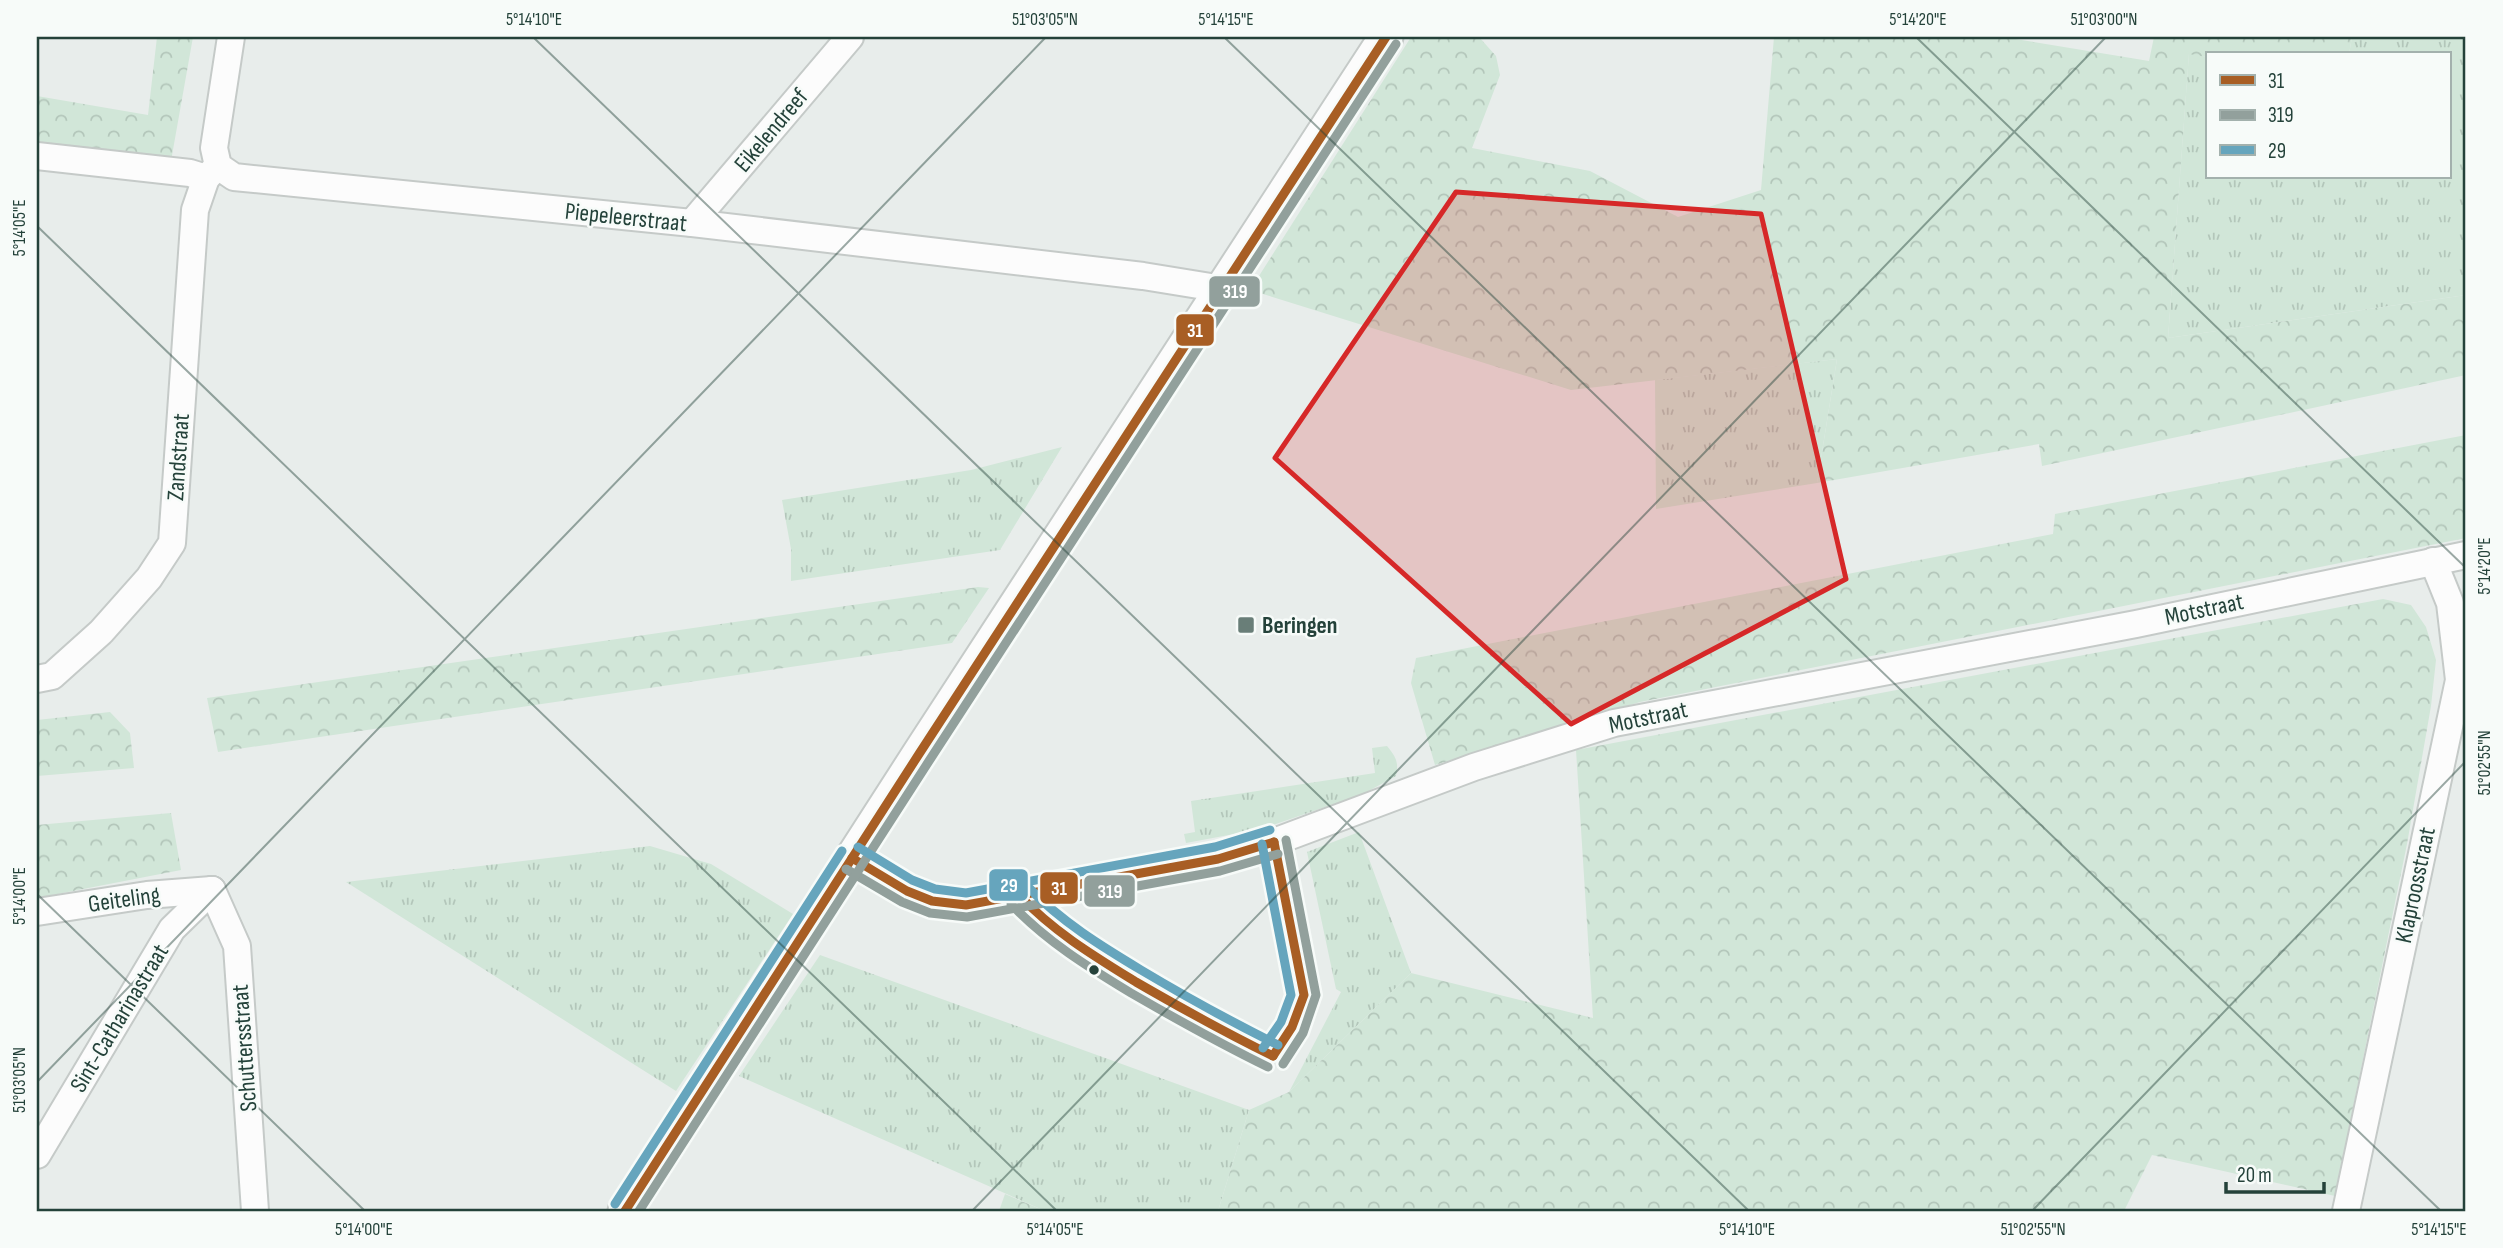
<svg xmlns="http://www.w3.org/2000/svg" width="2503" height="1248" viewBox="0 0 2503 1248" font-family="'Sofia Sans Condensed',sans-serif">
	<style>
		.grass { fill: url(#grass-tufts) }
		.forest { fill: url(#forest-crowns) }
		.lines { fill: none; stroke-linecap: round; stroke-linejoin: round }
		.minor-casing { stroke: #c5cac8; stroke-width: 30 }
		.tertiary-casing { stroke: #c5cac8; stroke-width: 37 }
		.minor { stroke: #fcfcfc; stroke-width: 26 }
		.tertiary { stroke: #fcfcfc; stroke-width: 33 }
		.bus-1-casing { stroke: #f7fbf9; stroke-width: 14 }
		.bus-2-casing { stroke: #f7fbf9; stroke-width: 14 }
		.bus-3-casing { stroke: #f7fbf9; stroke-width: 14 }
		.bus-1 { stroke: #a85e24; stroke-width: 9 }
		.bus-2 { stroke: #92a09c; stroke-width: 9 }
		.bus-3 { stroke: #66a5bd; stroke-width: 9 }
		.marked { fill: #d62828; fill-opacity: 0.2; stroke: #d62828; stroke-width: 5; stroke-linejoin: round }
		.ticks { fill: none; stroke: #24423a; stroke-width: 2; stroke-opacity: 0.45 }
		.poi-dot { fill: #697e78; stroke: #f7fbf9; stroke-width: 2.5 }
		.bus-dot { fill: #24423a; stroke: #f7fbf9; stroke-width: 2.5 }
		.labels { text-anchor: middle; stroke-width: 5; stroke-linejoin: round; paint-order: stroke }
		.street-label { font-size: 24px; fill: #24423a; stroke: #f7fbf9 }
		.poi-label { font-size: 24px; font-weight: bold; fill: #24423a; stroke: #f7fbf9; text-anchor: start }
		.line-badge { stroke: #f7fbf9; stroke-width: 2.5 }
		.badge-label { font-size: 19px; text-anchor: middle; font-weight: bold; fill: #fff }
		.neatline { fill: none; stroke: #24423a; stroke-width: 2.5 }
		.ticks-label { font-size: 18px; text-anchor: middle; fill: #24423a }
	</style>
	<defs>
		<pattern id="grass-tufts" width="24" height="20" patternUnits="userSpaceOnUse" patternTransform="scale(1.75)"><rect width="24" height="20" fill="#d1e6d8"/><path d="M3 7l-1-3M5 7V3M7 7l1-3M15 17l-1-3M17 17v-4M19 17l1-3" fill="none" stroke="#b3c6ba"/></pattern>
		<pattern id="forest-crowns" width="20" height="18" patternUnits="userSpaceOnUse" patternTransform="scale(1.75)"><rect width="20" height="18" fill="#d1e6d8"/><path d="M2 6a3 3 0 1 1 6 0M12 15a3 3 0 1 1 6 0" fill="none" stroke="#b3c6ba"/></pattern>
	</defs>
	<rect width="100%" height="100%" fill="#e8edeb"/>
	<g class="grass">
		<path d="M2352 37H2466V295L2168 338 2189 53 2207 57V177H2449V54H2349Z"/>
		<path d="M1837 359 1817 483 1656 509 1655 380Z"/>
		<path d="M1062 447 1000 550 791 581V549L782 500 971 470Z"/>
		<path d="M1387 746C1396 757 1399 762 1396 776L1363 794 1261 829 1186 843 1184 834 1195 832 1191 801 1375 773 1372 748Z"/>
		<path d="M1359 832 1411 973 1289 1092 1341 992 1336 989 1307 852Z"/>
		<path d="M650 846 711 864 793 914 676 1091 346 882Z"/>
		<path d="M820 955 1249 1110 1218 1211H1045L739 1076Z"/>
	</g>
	<g class="forest">
		<path d="M157 37H193L171 161 37 148V96L148 115Z"/>
		<path d="M1411 37H1479L1496 56 1500 75 1472 148 1590 171 1678 217 1761 190 1774 37H2003L2149 61 2154 37H2352L2349 54H2207V57L2189 54 2168 338 2466 295V375L2042 466 2039 444 1817 483 1837 359 1571 390 1250 290Z"/>
		<path d="M2466 435V538L1640 702 1435 765 1411 683 1416 658 2053 534 2055 514Z"/>
		<path d="M978 587 989 588 952 643 218 752 207 698Z"/>
		<path d="M2383 599 2411 605 2426 627 2436 660 2431 706 2407 844 2335 1196 2152 1155 2124 1211H1218L1249 1110 1289 1092 1411 973 1593 1018 1576 750Z"/>
		<path d="M110 712 130 733 134 768 37 776V720Z"/>
		<path d="M171 813 181 870 37 898V825Z"/>
		<path d="M1005 1194 1045 1211H999Z"/>
	</g>
	<g class="lines">
		<g class="minor-casing">
			<g id="minor">
				<path d="M231 37 214 148 218 166 234 177 692 223 1143 276 1223 289"/>
				<path d="M37 156 190 173 206 178 217 167"/>
				<path d="M692 223 850 37"/>
				<path d="M37 679 52 676 101 632 149 578 172 543 195 210 206 178"/>
				<path d="M852 858 907 891 932 901 966 905 1109 881 1218 859 1274 842 1474 767 1614 723 2136 624 2466 555"/>
				<path d="M212 890 237 946 255 1211"/>
				<path d="M37 912 147 895 212 890"/>
				<path d="M37 1155 172 929 212 890"/>
				<path d="M2346 1211 2459 680 2450 603 2433 561"/>
			</g>
		</g>
		<g class="tertiary-casing">
			<path id="tertiary" d="M625 1211 919 754 1386 37"/>
		</g>
		<use href="#minor" class="minor"/>
		<use href="#tertiary" class="tertiary"/>
		<g class="bus-1-casing">
			<g id="bus-1">
				<path d="M852 858 907 891 932 901 966 905 1218 859 1274 842"/>
				<path d="M1020 896C1054 932 1094 956 1136 982 1181 1008 1226 1033 1273 1056"/>
				<path d="M1273 1056 1292 1027 1304 995 1274 842"/>
				<path d="M625 1211 919 754 1386 37"/>
			</g>
		</g>
		<g class="bus-2-casing">
			<g id="bus-2">
				<path d="M846 869 902 902 930 913 967 917 1220 871 1278 854"/>
				<path d="M1011 904C1046 941 1088 967 1131 993 1176 1019 1221 1044 1268 1067"/>
				<path d="M1283 1064 1303 1033 1316 995 1286 840"/>
				<path d="M639 1211 929 761 1396 44"/>
			</g>
		</g>
		<g class="bus-3-casing">
			<g id="bus-3">
				<path d="M1262 844 1291 995 1281 1022 1263 1048"/>
				<path d="M858 847 912 880 935 889 966 893 1215 847 1270 830"/>
				<path d="M1029 888C1062 922 1101 946 1141 970 1186 997 1232 1022 1278 1045"/>
				<path d="M615 1204 842 851"/>
			</g>
		</g>
		<use href="#bus-1" class="bus-1"/>
		<use href="#bus-2" class="bus-2"/>
		<use href="#bus-3" class="bus-3"/>
	</g>
	<path class="marked" d="M1456 192 1761 214 1846 579 1571 724 1275 458Z"/>
	<path class="ticks" d="M533 37 1749 1211M1224 37 2441 1211M1916 37 2466 568M37 226 1057 1211M37 894 365 1211M37 1082 1046 37M972 1211 2106 37M2032 1211 2466 761"/>
	<rect class="poi-dot" x="1237" y="616" width="18" height="18" rx="3.5"/>
	<circle class="bus-dot" cx="1094" cy="970" r="6"/>
	<g class="labels">
		<g class="street-label">
			<text transform="translate(771 130) rotate(-50)" y="8">Eikelendreef</text>
			<text transform="translate(626 217) rotate(6)" y="8">Piepeleerstraat</text>
			<text transform="translate(178 457) rotate(-86)" y="8">Zandstraat</text>
			<text transform="translate(2204 609) rotate(-12)" y="8">Motstraat</text>
			<text transform="translate(1648 717) rotate(-12)" y="8">Motstraat</text>
			<text transform="translate(2415 885) rotate(-78)" y="8">Klaproosstraat</text>
			<text transform="translate(124 899) rotate(-8)" y="8">Geiteling</text>
			<text transform="translate(119 1018) rotate(-59)" y="8">Sint-Catharinastraat</text>
			<text transform="translate(244 1048) rotate(-94)" y="8">Schuttersstraat</text>
		</g>
		<g class="poi-label">
			<text x="1262" y="633">Beringen</text>
		</g>
	</g>
	<g class="line-badge">
		<rect x="1208" y="275" width="53" height="33" rx="7" fill="#92a09c"/>
		<rect x="1175" y="313" width="40" height="34" rx="7" fill="#a85e24"/>
		<rect x="988" y="868" width="41" height="34" rx="7" fill="#66a5bd"/>
		<rect x="1039" y="871" width="40" height="34" rx="7" fill="#a85e24"/>
		<rect x="1083" y="874" width="53" height="34" rx="7" fill="#92a09c"/>
	</g>
	<g class="badge-label">
		<text x="1235" y="298">319</text>
		<text x="1195" y="337">31</text>
		<text x="1009" y="892">29</text>
		<text x="1059" y="895">31</text>
		<text x="1110" y="898">319</text>
	</g>
	<rect width="2503" height="1248" fill="none" stroke="#f7fbf9" stroke-width="77"/>
	<rect x="2206" y="52" width="245" height="126" fill="#f7fbf9" stroke="#a3b1ad" stroke-width="2"/>
	<rect x="2220" y="75" width="35" height="10" fill="#a85e24" stroke="#a3b1ad" stroke-width="2"/>
	<text x="2268" y="88" font-size="21" fill="#24423a">31</text>
	<rect x="2220" y="110" width="35" height="10" fill="#92a09c" stroke="#a3b1ad" stroke-width="2"/>
	<text x="2268" y="122" font-size="21" fill="#24423a">319</text>
	<rect x="2220" y="145" width="35" height="10" fill="#66a5bd" stroke="#a3b1ad" stroke-width="2"/>
	<text x="2268" y="158" font-size="21" fill="#24423a">29</text>
	<path d="M2226 1182v10h98v-10" fill="none" stroke="#24423a" stroke-width="3.5"/>
	<text x="2237" y="1182" font-size="21" fill="#24423a" stroke="#f7fbf9" stroke-width="5" paint-order="stroke">20 m</text>
	<rect x="38" y="38" width="2426" height="1172" class="neatline"/>
	<g class="ticks-label">
		<text x="534" y="25">5°14'10"E</text>
		<text x="1045" y="25">51°03'05"N</text>
		<text x="1226" y="25">5°14'15"E</text>
		<text x="1918" y="25">5°14'20"E</text>
		<text x="2104" y="25">51°03'00"N</text>
		<text transform="translate(19 228) rotate(-90)" y="6">5°14'05"E</text>
		<text transform="translate(2484 566) rotate(-90)" y="6">5°14'20"E</text>
		<text transform="translate(2484 763) rotate(-90)" y="6">51°02'55"N</text>
		<text transform="translate(19 896) rotate(-90)" y="6">5°14'00"E</text>
		<text transform="translate(19 1080) rotate(-90)" y="6">51°03'05"N</text>
		<text x="364" y="1235">5°14'00"E</text>
		<text x="1055" y="1235">5°14'05"E</text>
		<text x="1747" y="1235">5°14'10"E</text>
		<text x="2033" y="1235">51°02'55"N</text>
		<text x="2439" y="1235">5°14'15"E</text>
	</g>
</svg>
